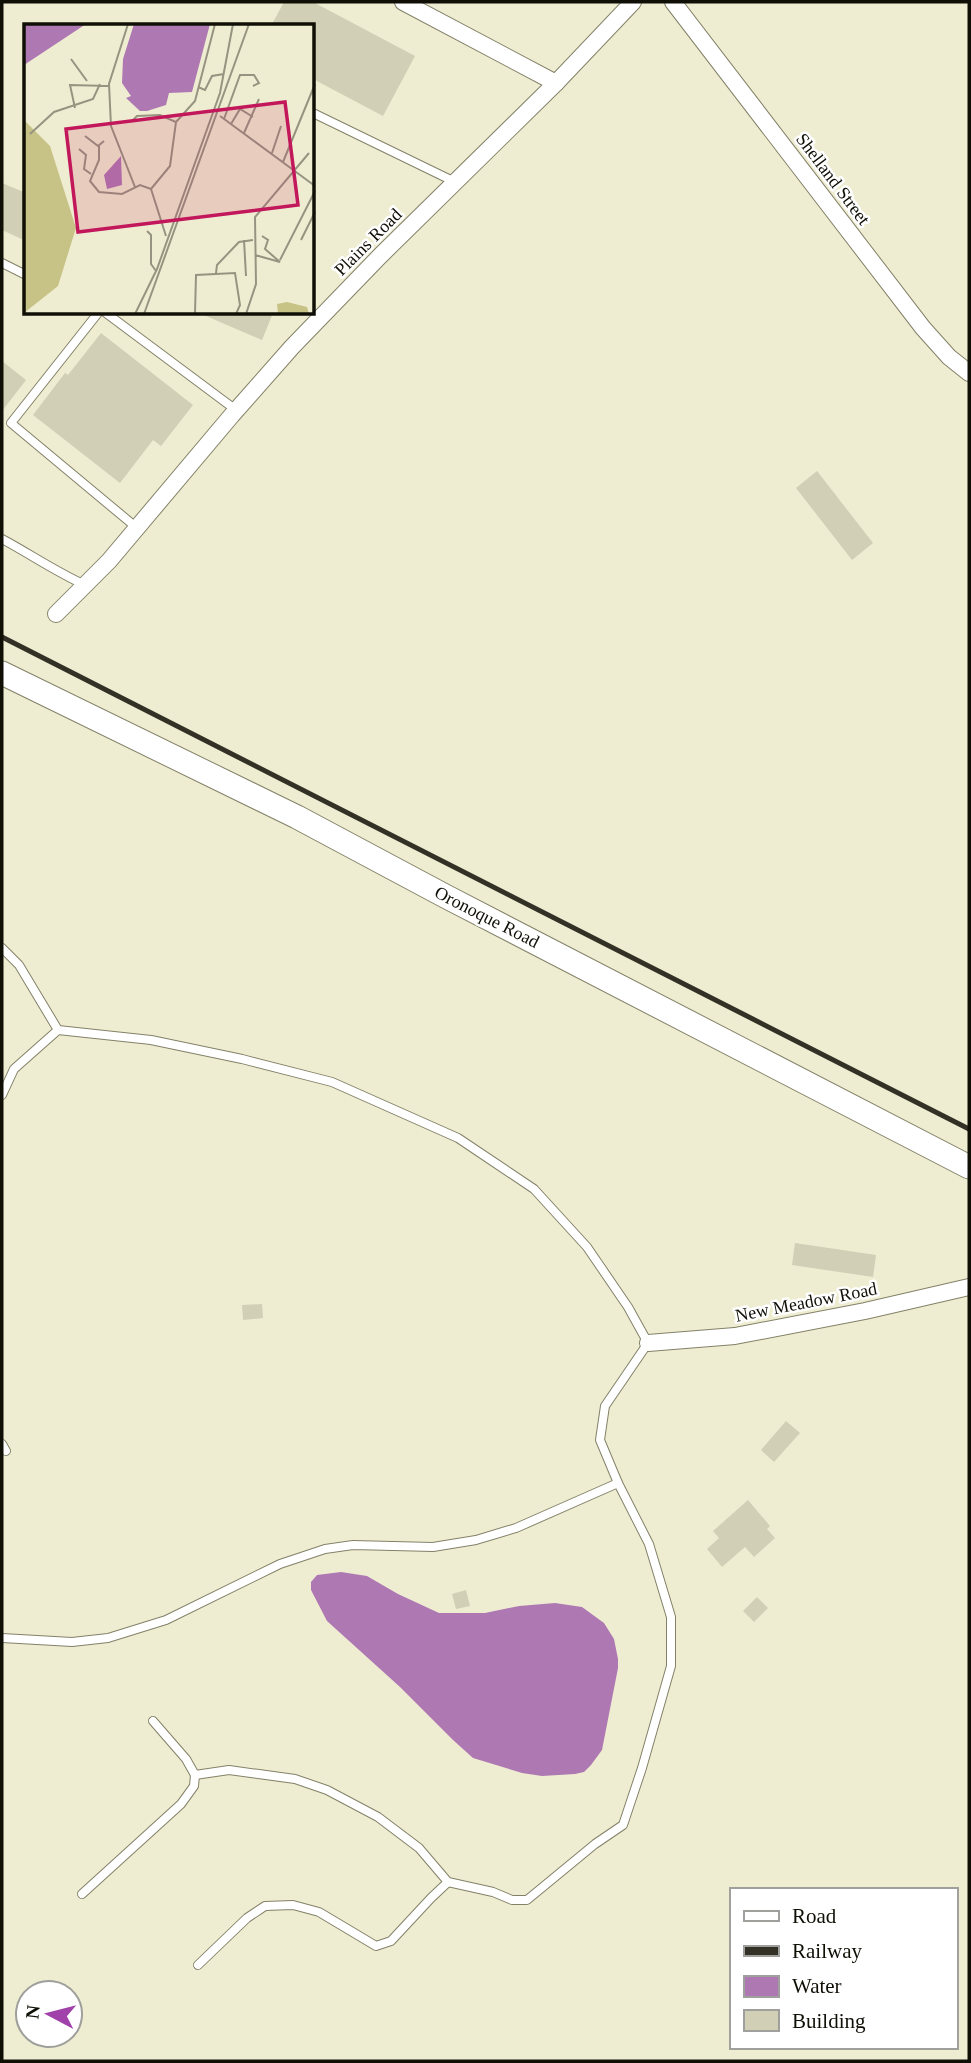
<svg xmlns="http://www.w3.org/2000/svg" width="971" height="2063" viewBox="0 0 971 2063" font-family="'Times New Roman',serif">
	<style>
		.water { fill: #ae78b3 }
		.building { fill: #d1cfb5 }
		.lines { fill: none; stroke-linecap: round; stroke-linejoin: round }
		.lane-casing { stroke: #838168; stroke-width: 10 }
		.street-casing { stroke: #838168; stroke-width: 18 }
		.secondary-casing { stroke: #838168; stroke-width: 25 }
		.lane { stroke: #fff; stroke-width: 8 }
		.street { stroke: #fff; stroke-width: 16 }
		.secondary { stroke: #fff; stroke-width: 23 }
		.rail { stroke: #333126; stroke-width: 5 }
		.labels { text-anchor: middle; stroke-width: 5; stroke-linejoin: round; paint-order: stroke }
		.street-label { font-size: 18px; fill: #100f06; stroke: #fff }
		.inset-road { fill: none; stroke: #969480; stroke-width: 2 }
		.view { fill: #c2185b; fill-opacity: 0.15; stroke: #c2185b; stroke-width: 3.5 }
		.inset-edge { fill: none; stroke: #100f06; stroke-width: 3.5 }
	</style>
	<rect width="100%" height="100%" fill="#efedd1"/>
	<path class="water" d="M341 1572 367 1576 398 1594 439 1613H485L519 1606 555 1603 582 1607 604 1623 614 1639 618 1659V1668L602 1750 591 1765 584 1772 575 1774 542 1776 522 1773 473 1758 453 1740 400 1687 327 1621 311 1590V1582L317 1575Z"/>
	<g class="building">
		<path d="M284 2H313L415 56 383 116 313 79V26H271Z"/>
		<path d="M2 183 26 193V241L2 230Z"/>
		<path d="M199 313H273L262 340Z"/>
		<path d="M101 333 193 405 161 446 153 440 120 483 33 415 65 373 68 375Z"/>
		<path d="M2 361 26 380 2 411Z"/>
		<path d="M817 471 873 543 852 560 796 488Z"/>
		<path d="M795 1243 876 1255 873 1277 792 1265Z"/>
		<path d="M262 1304 263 1318 243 1320 242 1305Z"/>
		<path d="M786 1421 800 1433 774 1462 761 1450Z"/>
		<path d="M748 1500 770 1526 767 1529 775 1538 754 1557 745 1547 722 1567 707 1549 719 1538 713 1531Z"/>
		<path d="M466 1590 470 1606 456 1609 452 1594Z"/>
		<path d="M757 1597 768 1608 754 1622 743 1611Z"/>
	</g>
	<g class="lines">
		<g class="lane-casing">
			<g id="lane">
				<path d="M313 113 455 182"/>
				<path d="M2 263 26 275"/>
				<path d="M98 313 11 423 137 528"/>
				<path d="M106 313 236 410"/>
				<path d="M2 539C30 554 56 572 85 585"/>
				<path d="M2 948 19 965 58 1030"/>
				<path d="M2 1095 14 1069 58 1030 151 1040 242 1059 332 1082 458 1138 534 1189 587 1247 628 1307 648 1343 605 1406 600 1440 618 1483 649 1544 671 1617V1666L642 1768 623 1825 595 1844 527 1900H512L493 1892 448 1882 419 1848 378 1817 327 1790 295 1779 229 1770 195 1775"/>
				<path d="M2 1444 6 1451"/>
				<path d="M2 1638 72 1642 108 1638 166 1620 280 1564 325 1549 353 1545 433 1547 476 1540 516 1528 618 1483"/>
				<path d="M82 1894 181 1804 194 1786 195 1775 186 1759 153 1721"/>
				<path d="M198 1965 247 1918 265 1906 293 1905 319 1912 376 1946 391 1941 431 1898 448 1882"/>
			</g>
		</g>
		<g class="street-casing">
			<g id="street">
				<path d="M403 2 556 83"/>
				<path d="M673 2 923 328 949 357 969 373"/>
				<path d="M56 614 109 561 232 415 292 347 381 255 556 83 633 2"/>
				<path d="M648 1343 735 1336 865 1311 969 1287"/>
			</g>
		</g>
		<g class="secondary-casing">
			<path id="secondary" d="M2 673 297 817 445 896 969 1167"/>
		</g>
		<use href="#lane" class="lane"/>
		<use href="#street" class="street"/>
		<use href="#secondary" class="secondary"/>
		<path class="rail" d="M2 637 969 1129"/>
	</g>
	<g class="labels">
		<g class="street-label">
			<text transform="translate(833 179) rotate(53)" y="6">Shelland Street</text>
			<text transform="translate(368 242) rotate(-45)" y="6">Plains Road</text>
			<text transform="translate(487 917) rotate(27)" y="6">Oronoque Road</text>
			<text transform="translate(806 1302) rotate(-11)" y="6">New Meadow Road</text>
		</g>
	</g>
	<g transform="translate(24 24)">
		<rect width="290" height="290" fill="#efedd1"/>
		<path d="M0 96 26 122 52 204 34 262 0 289ZM263 278 283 283 285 290H254L253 280Z" fill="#c7c286"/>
		<path d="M0 0H62L0 41ZM110 0H186L168 68 145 69 142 81 123 87H116L102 74 107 72 98 59 99 35ZM97 132 98 161 83 165 80 151Z" fill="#ae78b3"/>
		<path class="inset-road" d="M104 0 85 60 87 102 111 163M47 35 63 57M174 63 181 66 188 52 200 50M51 84 46 61 85 62M196 92 291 162M200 95 216 51H230L235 59 229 62M107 98 113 92 136 91 152 98 146 142 127 165M152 98 171 77 191 0M207 100 216 85 229 93M220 109 235 75M6 110 30 88 69 75 76 60M61 112 74 122 80 117M75 122V136L66 157 75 168 98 170 116 161 127 165M55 125 62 131 60 145 67 150M248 129 257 102M259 138 291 60M127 165 142 212M123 207 127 211V240L132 247M220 216 222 252M277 216 291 188M231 231 256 238 241 225 244 216 238 212M256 236 291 167M192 249 193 241 215 218 229 216M111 290 133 245 196 69 209 0M120 290 225 0M171 290 172 251 211 249 216 281 212 290M222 290 232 260 231 193 285 129"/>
		<path class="view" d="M261 78 274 181 54 208 42 105Z"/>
		<rect width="290" height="290" class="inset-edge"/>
	</g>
	<rect width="971" height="2063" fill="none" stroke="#100f06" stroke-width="7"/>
	<rect x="730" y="1888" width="228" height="161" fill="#ffffff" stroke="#9f9f9b" stroke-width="2"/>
	<rect x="744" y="1911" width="35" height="10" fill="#ffffff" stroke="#9f9f9b" stroke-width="2"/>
	<text x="792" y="1923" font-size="21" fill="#100f06">Road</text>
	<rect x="744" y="1946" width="35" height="10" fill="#333126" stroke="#9f9f9b" stroke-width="2"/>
	<text x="792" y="1958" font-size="21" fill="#100f06">Railway</text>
	<rect x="744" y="1976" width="35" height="21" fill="#ae78b3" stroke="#9f9f9b" stroke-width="2"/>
	<text x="792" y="1993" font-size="21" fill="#100f06">Water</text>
	<rect x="744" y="2010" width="35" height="21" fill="#d1cfb5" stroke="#9f9f9b" stroke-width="2"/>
	<text x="792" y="2028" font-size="21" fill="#100f06">Building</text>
	<g transform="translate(49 2014) rotate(277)"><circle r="33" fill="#ffffff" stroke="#9f9f9b" stroke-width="2"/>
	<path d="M0-5L12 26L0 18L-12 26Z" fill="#a142ab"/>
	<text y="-10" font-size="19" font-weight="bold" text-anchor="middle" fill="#100f06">N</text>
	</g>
</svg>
